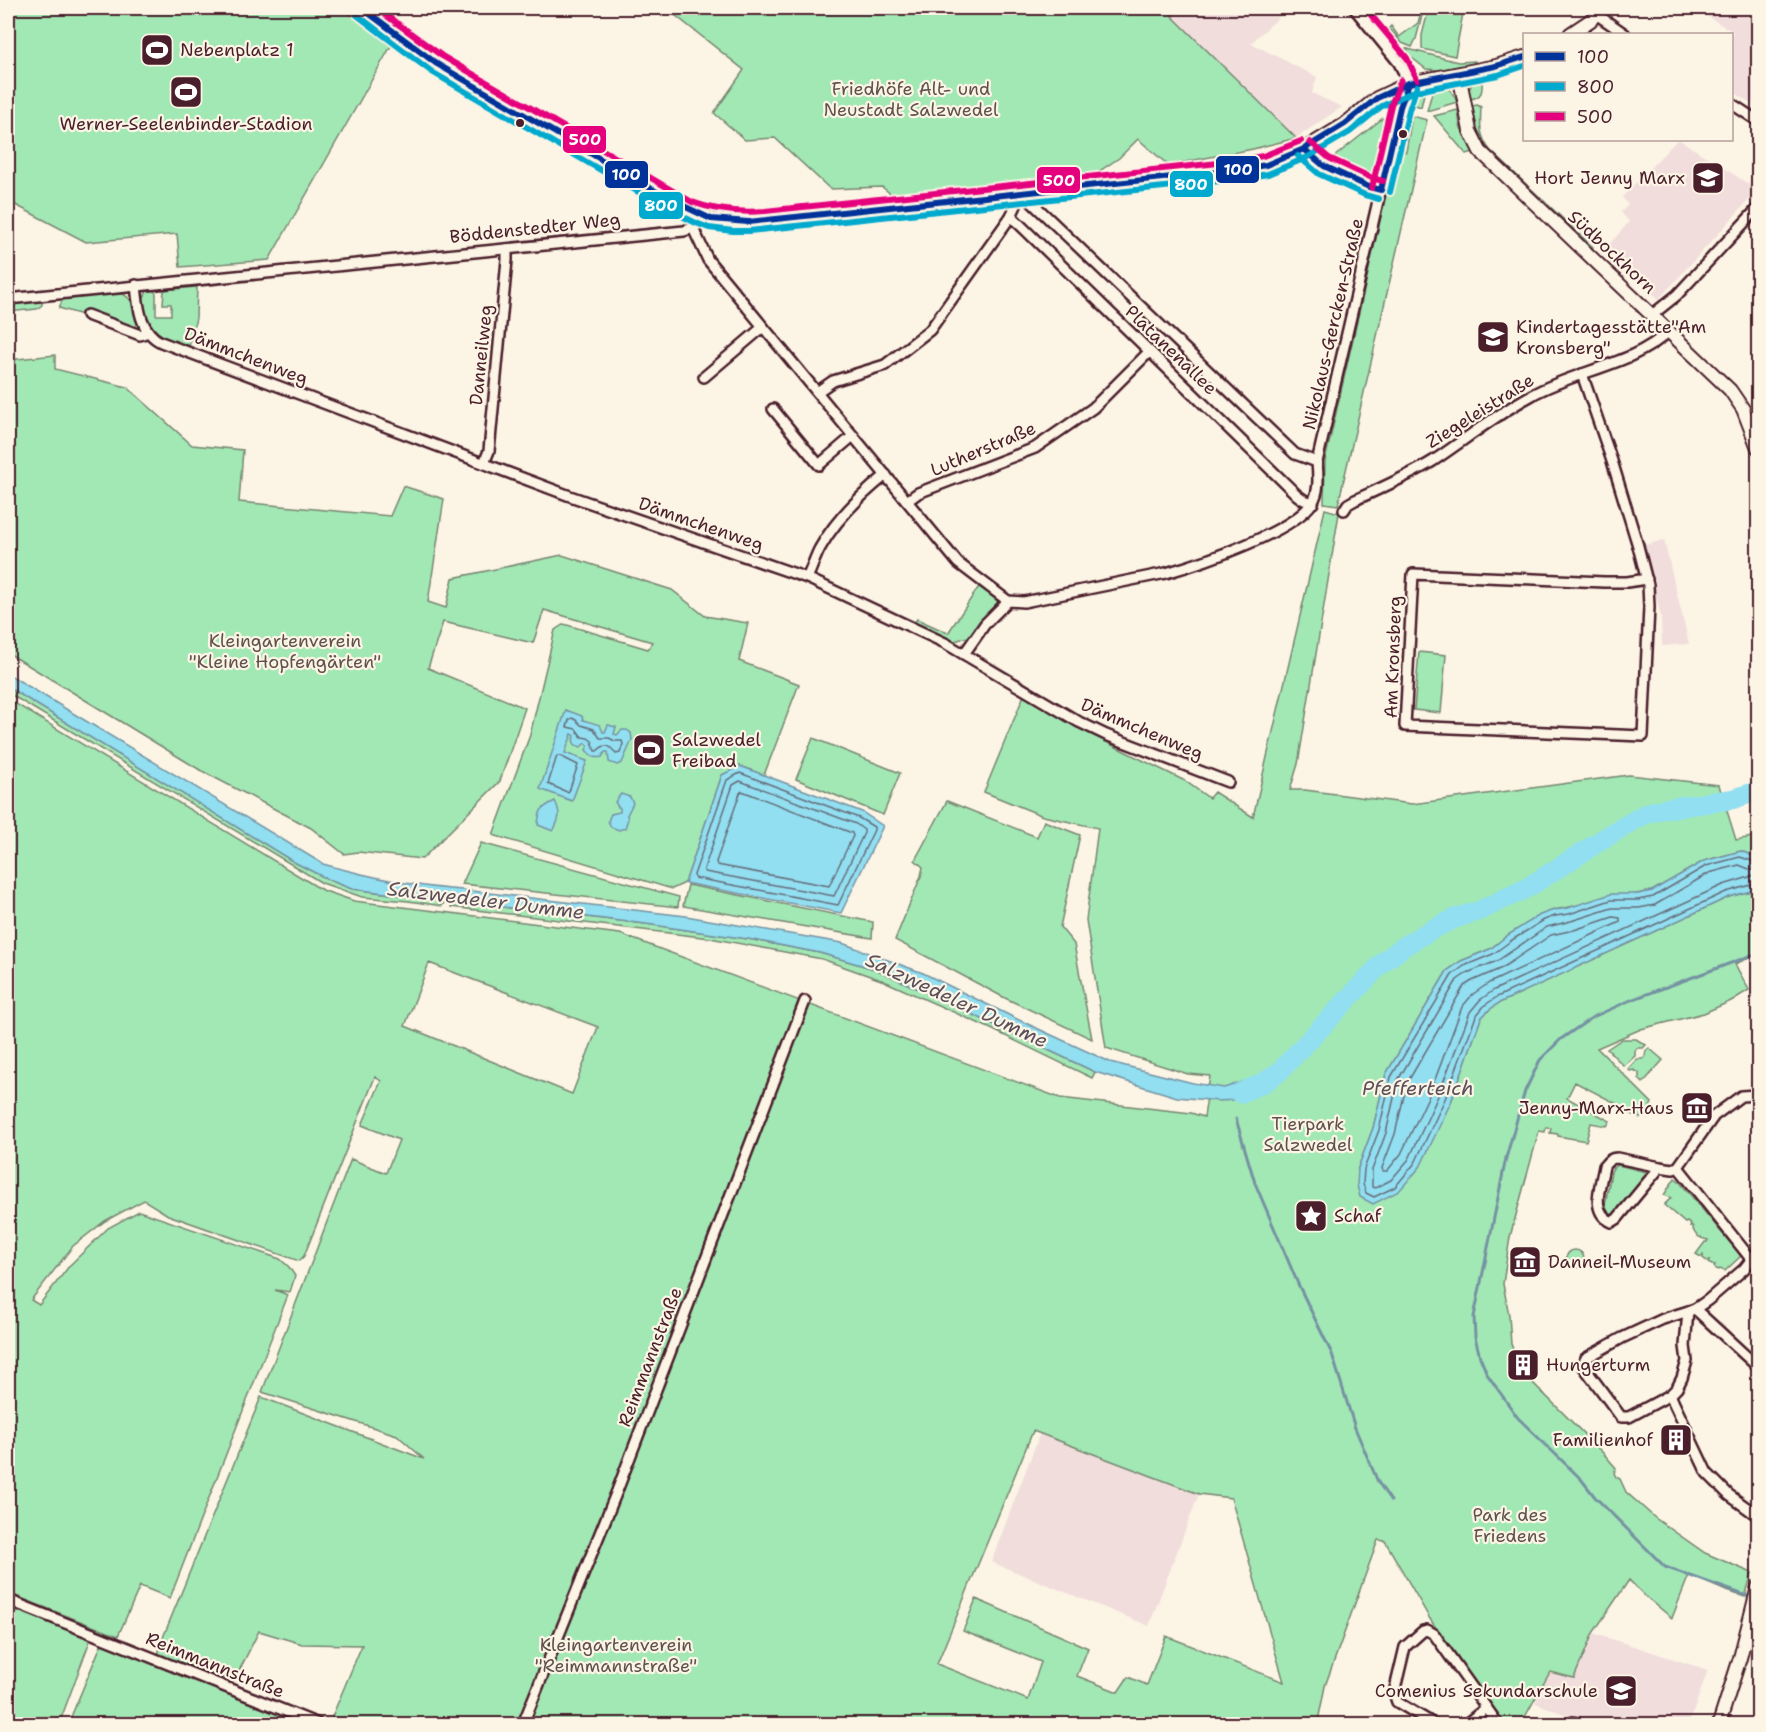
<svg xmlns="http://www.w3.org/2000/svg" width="1766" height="1732" viewBox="0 0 1766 1732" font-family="'Shantell Sans',sans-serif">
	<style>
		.built { fill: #f1dedc }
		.green { fill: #a2e8b4; stroke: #768470; stroke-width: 1.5; fill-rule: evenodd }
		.water { fill: #91dff1; stroke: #7592a2; stroke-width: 1.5 }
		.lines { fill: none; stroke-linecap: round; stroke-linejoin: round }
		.shore { stroke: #666c7a; stroke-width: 1.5 }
		.stream { stroke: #7592a2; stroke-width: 3 }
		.river { stroke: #91dff1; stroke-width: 20 }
		.minor-casing { stroke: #4a1f2b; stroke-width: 14 }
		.tertiary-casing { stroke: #4a1f2b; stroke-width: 16 }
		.minor { stroke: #fcf5e5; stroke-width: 9 }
		.tertiary { stroke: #fcf5e5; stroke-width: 12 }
		.bus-1-casing { stroke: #fcf5e5; stroke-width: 10 }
		.bus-2-casing { stroke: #fcf5e5; stroke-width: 10 }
		.bus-3-casing { stroke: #fcf5e5; stroke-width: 10 }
		.bus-1 { stroke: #039; stroke-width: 6 }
		.bus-2 { stroke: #00a9ce; stroke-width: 6 }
		.bus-3 { stroke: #e5007d; stroke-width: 6 }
		.bus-dot { fill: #4a1f2b; stroke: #fcf5e5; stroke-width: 2 }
		.labels { text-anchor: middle; stroke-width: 4.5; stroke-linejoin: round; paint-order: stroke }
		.poi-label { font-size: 18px; fill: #4a1f2b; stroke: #fcf5e5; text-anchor: start }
		.park-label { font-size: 18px; fill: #60514d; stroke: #fcf5e5 }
		.street-label { font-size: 18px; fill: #4a1f2b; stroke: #fcf5e5 }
		.water-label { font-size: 20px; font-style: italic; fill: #5c4f5c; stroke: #fcf5e5 }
		.line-badge { stroke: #fcf5e5; stroke-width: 2 }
		.badge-label { font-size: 16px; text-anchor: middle; font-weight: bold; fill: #fff }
	</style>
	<rect width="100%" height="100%" fill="#fcf5e5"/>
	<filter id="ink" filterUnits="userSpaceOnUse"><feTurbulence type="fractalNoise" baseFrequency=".0167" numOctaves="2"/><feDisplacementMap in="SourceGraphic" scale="12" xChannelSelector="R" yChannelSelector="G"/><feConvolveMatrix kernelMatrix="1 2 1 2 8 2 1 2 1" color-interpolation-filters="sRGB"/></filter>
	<g filter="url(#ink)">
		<g class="built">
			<path d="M1180 8H1289L1251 43 1317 77 1312 93 1342 107 1296 138 1172 16Z"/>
			<path d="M1694 8H1758V108L1732 91V35L1733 32Z"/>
			<path d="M1677 140H1680L1758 190 1659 299 1605 249 1629 222 1621 212 1628 205 1622 197Z"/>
			<path d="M1664 540 1689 644 1662 646 1661 618 1644 545Z"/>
			<path d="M1040 1433 1199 1494 1149 1626 991 1562Z"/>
			<path d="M1593 1633 1708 1670 1689 1724H1590L1535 1703 1550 1671 1574 1678Z"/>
		</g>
		<g class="green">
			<path d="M8 8H342L391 46 269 260 180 267 177 234 86 242 8 201Z"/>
			<path d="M666 8H1180L1172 16 1296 138 1253 149 1168 165 1138 139 1119 158 1098 172 891 194 882 187 830 189 775 138 745 140 714 113 744 70Z"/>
			<path d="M1422 8H1424L1416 39 1412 47 1402 43 1389 28 1391 26 1399 37 1418 23Z"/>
			<path d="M1429 8H1464L1455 56 1422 49V35Z"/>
			<path d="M1404 48 1458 62 1475 61V63L1438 70 1426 69 1402 50Z"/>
			<path d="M1482 75C1482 88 1485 97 1470 99L1469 89 1476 78Z"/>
			<path d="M1426 85 1421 107 1407 102 1416 89Z"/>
			<path d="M1434 85C1450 85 1450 88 1457 102L1427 111Z"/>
			<path d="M1477 105 1481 107C1480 125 1479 136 1490 150L1593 247 1590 250 1488 153C1478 137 1476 124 1472 106Z"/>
			<path d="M1458 110 1460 126 1475 152 1466 154 1434 116Z"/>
			<path d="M1412 116 1427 120 1338 505 1324 503 1325 461 1396 151 1406 152Z"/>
			<path d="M1383 118 1386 119 1371 179 1330 160Z"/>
			<path d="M197 287 196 318 189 347C162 337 149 333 141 304L147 291 153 290 156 293V315H171V304H163L164 290Z"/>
			<path d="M118 292C136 298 133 310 140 326L139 329 134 330 87 313 79 314 59 308 62 301 68 297Z"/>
			<path d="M42 300V305L37 309 8 312V305Z"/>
			<path d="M55 355V369L127 387 192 445 243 450 239 502 390 516 403 486 444 499 428 602 446 608 453 578 562 555 672 590 705 616 748 623 739 661 799 684 764 775 740 766 722 775 685 883 672 889 493 835 530 735 555 630 564 624 648 649 652 642 544 610 533 643 443 622 428 668 525 708 500 781 422 859 358 852 344 854 311 828 200 770 8 653V360Z"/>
			<path d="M1325 509 1339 513 1298 764 1290 790H1305L1412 804 1629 775 1719 785 1736 840 1758 836V858L1741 851 1704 861 1652 891 1554 910 1541 915 1508 935 1490 949 1461 961 1447 971 1386 1074 1373 1128 1358 1168 1451 1102 1481 1018 1489 1010 1499 1003 1729 897 1758 889V954L1735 964 1749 990 1731 1001 1704 1013 1641 1029 1597 1048 1652 1103 1646 1116 1640 1118 1623 1110 1621 1106 1575 1082 1567 1098 1610 1121 1607 1126 1591 1123 1586 1141 1558 1136V1134L1550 1133 1551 1128 1546 1127 1545 1132 1539 1131 1510 1237 1503 1284 1509 1315 1511 1344 1523 1373 1604 1454 1616 1468 1614 1473 1616 1477 1620 1479 1626 1492 1655 1518 1705 1553 1752 1573 1745 1597 1724 1590 1689 1575 1672 1618 1644 1595 1629 1580 1593 1633 1574 1678 1550 1672 1521 1724H1501L1430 1619 1385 1541 1378 1540 1325 1686 1318 1721 1319 1724H344L331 1719 362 1645 302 1644 259 1631 234 1681 158 1655 162 1640 261 1397 424 1459 397 1435 262 1392 351 1159 386 1173 399 1140 362 1125 381 1081 375 1077 304 1256 299 1261 168 1215 144 1200 105 1221 73 1246 31 1300 39 1305 70 1265 108 1228 139 1211 280 1259 289 1267 295 1276 290 1292 275 1290 288 1295 170 1598 140 1586 118 1636 8 1593V699L322 890 354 901 620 934 1060 1098 1191 1113 1204 1117 1210 1076 1188 1074 1106 1048 1086 920 1098 828 1043 816 984 792 1024 695 1112 745 1185 781 1209 798 1214 792 1253 817ZM429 963 598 1027 572 1094 405 1026ZM1033 1431 1199 1494 1231 1498 1284 1682 1166 1636 1147 1685 1128 1677 1118 1692 1077 1676 1088 1648 976 1599 963 1631 1041 1662 1028 1700 937 1664Z"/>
			<path d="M980 585 995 596 998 604 971 636 955 641 914 623 917 619 948 633Z"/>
			<path d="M1419 652 1446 655 1441 713 1414 710Z"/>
			<path d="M8 687 294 862 329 880 352 889 445 901 442 906 408 901 362 897 322 883 8 693Z"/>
			<path d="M813 738 900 773 883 815 796 779Z"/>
			<path d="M947 801 1037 837 1044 821 1080 835 1060 927 1074 944 1092 1039 1005 998 895 940 921 876 923 867 915 860Z"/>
			<path d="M481 843 679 897 678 907 462 884Z"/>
			<path d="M688 885 873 922 872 938 683 906Z"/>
			<path d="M451 901 646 924 748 939 820 953 878 970 1095 1072 1092 1078 989 1028 884 981 822 959 710 938 451 907Z"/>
			<path d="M1622 1039H1636L1646 1045 1643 1048H1637L1635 1051V1056L1624 1066 1607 1049Z"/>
			<path d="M1649 1048 1663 1060 1643 1083 1639 1079V1073L1634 1070 1630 1071 1628 1069 1637 1059H1643L1645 1057 1646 1051Z"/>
			<path d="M1618 1165 1646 1172 1647 1175 1614 1218 1608 1215 1605 1205 1611 1172 1613 1168Z"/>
			<path d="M1675 1178 1679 1181 1741 1256 1725 1271 1720 1269 1718 1270 1714 1267 1715 1265H1712L1708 1263 1709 1260 1707 1261 1703 1258V1255L1701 1257 1696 1254 1705 1242H1707L1708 1240C1701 1239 1693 1235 1693 1227H1690L1691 1225 1687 1222 1685 1223 1664 1205 1671 1198 1664 1195Z"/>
			<circle cx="1575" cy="1259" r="9"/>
			<path d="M8 1606 91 1638 59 1724H8Z"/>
			<path d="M102 1643 140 1657 303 1724H68Z"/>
		</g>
		<g class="water">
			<path d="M8 674 323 864C369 877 415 887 463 890L686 916 842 943 923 973 1019 1020 1110 1062 1193 1083 1224 1088 1254 1078 1267 1084 1236 1100 1219 1101 1177 1097 1095 1072 878 970 820 953 748 939 646 924 352 889 329 880 294 862 8 687Z"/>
			<path d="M566 710 582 716 583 720 600 725 603 732H605L608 725 616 727 614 734 617 735 622 730H627L631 733 632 740 622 763 617 765 609 762 608 752H605L602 757C595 759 591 756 586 750L588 746 585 743 581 747 575 745 573 740 575 736 572 734 565 753 587 761 572 801 540 789Z"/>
			<path d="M740 766 862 812 883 826 841 913 685 883 722 775Z"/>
			<path d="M621 794 630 797 633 803 627 815 628 819 625 828 619 830 611 827 608 821 611 814 620 812V808L618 807 615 802Z"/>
			<path d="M555 801C561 813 560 819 553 831L538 825C539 810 541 808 555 801Z"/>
			<path d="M1741 851 1758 858V889L1729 897 1499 1003 1489 1010 1481 1018 1451 1102 1420 1167 1399 1191 1373 1204 1360 1197 1357 1185 1358 1168 1373 1128 1386 1074 1447 971 1461 961 1490 949 1508 935 1540 915 1554 910 1568 908 1611 894H1638L1652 891 1704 861Z"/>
		</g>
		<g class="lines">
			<g class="shore">
				<path d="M572 718 576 720 581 725 594 729 600 738H609L615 741H622L623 744 620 753 616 754C610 745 605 743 597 751H595L592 741 588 738 582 737 576 729 567 727 569 720Z"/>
				<path d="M557 756H560L578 765 569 791 567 792 548 784Z"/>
				<path d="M740 773 859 818 874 827V830L838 905 695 878 694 875 727 780Z"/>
				<path d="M740 781 856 824 864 830V833L834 896 705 872 704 869 733 785Z"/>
				<path d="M742 791 852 833 853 836 829 886 717 865 716 862 740 793Z"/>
				<path d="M1758 863 1740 857 1706 866 1653 897 1638 900H1611L1569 914 1555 916 1544 920 1512 940 1493 954 1464 966 1452 975 1391 1077 1379 1130 1364 1169 1363 1184 1366 1193 1374 1197 1395 1187 1415 1163 1445 1099 1476 1016 1485 1005 1497 997 1726 892 1758 883"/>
				<path d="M1739 865 1754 871 1756 875 1723 885 1494 990 1480 1000 1470 1012 1438 1096 1409 1159 1391 1180 1375 1188 1372 1187V1170L1386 1133 1398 1080 1457 980 1467 973 1497 961 1547 927 1571 921 1612 908H1639L1655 905 1709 873Z"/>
				<path d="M1613 917 1620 918V922L1489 983 1473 994 1462 1007 1430 1093 1401 1154 1387 1171H1383L1382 1168 1395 1134 1407 1083 1464 986 1472 981 1502 968 1551 935 1574 930Z"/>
			</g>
			<g class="stream">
				<path d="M1236 1119 1255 1183 1298 1284 1332 1354 1355 1428 1378 1482 1391 1501"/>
				<path d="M1747 1596 1665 1567 1595 1497 1581 1479 1518 1418 1487 1374 1480 1357 1475 1337 1474 1317 1506 1158 1525 1091 1540 1060 1561 1039 1593 1017 1631 1000 1758 953"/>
			</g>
			<path class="river" d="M1240 1093 1263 1083 1279 1072 1382 963 1404 946 1433 929 1456 918 1479 911 1527 888 1611 834 1647 813 1663 809 1733 799 1758 791"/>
			<g class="minor-casing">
				<g id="minor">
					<path d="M1596 14 1625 34"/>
					<path d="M1732 104 1758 121"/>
					<path d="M1304 149 1324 166 1369 187 1381 190"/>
					<path d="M1011 216 1297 495 1304 500 1313 503"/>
					<path d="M693 228 708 260 958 563 1008 601 1024 602 1166 573C1201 563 1293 532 1312 503 1320 492 1318 474 1317 462L1400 107 1409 83 1399 63 1354 8"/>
					<path d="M136 285C138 306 140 332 161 342L570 496 807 578 945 643 1079 722 1106 735 1228 782"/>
					<path d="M8 299 684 231 693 228 700 215"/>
					<path d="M87 315 140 335 148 332"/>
					<path d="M1652 315 1677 295 1758 208"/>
					<path d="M1582 374 1612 461 1638 546 1648 585 1649 607 1643 736 1405 726 1413 574 1604 582H1627L1647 579"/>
					<path d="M704 377 763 327"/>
					<path d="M817 392 833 381 885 365 930 330 1011 216 1022 193 1295 454 1317 462"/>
					<path d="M773 409 819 465 853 436"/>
					<path d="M484 463 489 451 507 260V249"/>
					<path d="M907 501 918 493 1035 448 1093 408 1149 352"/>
					<path d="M1344 510 1348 504 1355 500C1381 488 1409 476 1433 461 1466 439 1497 414 1532 395 1574 371 1634 365 1669 331"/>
					<path d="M807 578C812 568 815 557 820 548 836 519 861 495 886 475"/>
					<path d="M964 654 985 624 1008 601"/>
					<path d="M1660 1167 1617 1158C1611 1158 1608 1161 1604 1166 1601 1185 1589 1212 1612 1222L1617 1219 1660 1167 1673 1169 1678 1167"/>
					<path d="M1678 1167 1751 1259"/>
					<path d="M1678 1167 1714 1116 1741 1096 1757 1095"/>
					<path d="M1695 1309 1758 1367"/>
					<path d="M1688 1311 1685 1346 1687 1361 1682 1378 1677 1388 1670 1395 1629 1417H1621L1584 1367V1362L1586 1358 1622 1338 1663 1319 1695 1309 1708 1300 1744 1269 1758 1251"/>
					<path d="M1670 1395 1707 1473 1729 1495 1758 1516"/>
					<path d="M8 1600 318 1724"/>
					<path d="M1573 1722 1580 1724"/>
					<path d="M523 1724 617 1491 805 1001"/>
					<path d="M1434 1724 1397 1702 1394 1693 1405 1647 1423 1631 1427 1630 1434 1634 1498 1724"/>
					<path d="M1466 1724 1486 1708"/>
				</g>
			</g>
			<g class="tertiary-casing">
				<g id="tertiary">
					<path d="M362 8 437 64 669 199 700 215 711 219 734 222H748L1229 171 1266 165 1304 149 1345 124 1377 98 1409 83 1496 66 1524 57"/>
					<path d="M1570 34 1591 20 1600 8"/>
					<path d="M1459 74 1470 131 1480 151 1730 390 1743 409 1758 448"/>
					<path d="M1758 1093V1105"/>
					<path d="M1719 1724 1740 1658 1758 1587"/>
				</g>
			</g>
			<use href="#minor" class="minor"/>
			<use href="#tertiary" class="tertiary"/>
			<g class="bus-1-casing">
				<g id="bus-1">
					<path d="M362 8 437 64 669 199 711 219 748 222 1229 171 1266 165 1304 149 1345 124 1377 98 1409 83 1496 66 1524 57"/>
					<path d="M1304 149 1324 166 1369 187 1381 190 1400 107 1409 83"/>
				</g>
			</g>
			<g class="bus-2-casing">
				<g id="bus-2">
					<path d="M357 15 432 72 664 207 696 223 709 228 733 231H749L1230 180 1268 174 1308 157 1350 132 1382 106 1412 92 1498 75 1524 66"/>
					<path d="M1298 156 1319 174 1365 195 1379 199"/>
					<path d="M1390 192 1409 110 1417 86"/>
				</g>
			</g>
			<g class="bus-3-casing">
				<g id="bus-3">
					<path d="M376 8 442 56 692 202C716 211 739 213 765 211L1228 162 1263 156 1301 141"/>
					<path d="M1365 8 1407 58 1417 79"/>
					<path d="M1310 142 1329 158 1372 178 1383 181"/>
					<path d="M1372 188 1391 105 1401 80"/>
				</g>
			</g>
			<use href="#bus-1" class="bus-1"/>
			<use href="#bus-2" class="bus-2"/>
			<use href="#bus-3" class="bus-3"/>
		</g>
	</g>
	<defs>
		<g id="stadium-square" transform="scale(1.725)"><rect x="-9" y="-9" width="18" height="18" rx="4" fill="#4a1f2b" stroke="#fcf5e5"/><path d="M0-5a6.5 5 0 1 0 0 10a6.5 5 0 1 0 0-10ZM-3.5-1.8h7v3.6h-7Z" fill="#fff"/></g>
		<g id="school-square" transform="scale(1.725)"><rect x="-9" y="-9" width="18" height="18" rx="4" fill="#4a1f2b" stroke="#fcf5e5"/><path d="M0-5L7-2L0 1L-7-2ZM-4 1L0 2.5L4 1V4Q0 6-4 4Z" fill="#fff"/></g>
		<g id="museum-square" transform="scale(1.725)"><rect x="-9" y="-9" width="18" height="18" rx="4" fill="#4a1f2b" stroke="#fcf5e5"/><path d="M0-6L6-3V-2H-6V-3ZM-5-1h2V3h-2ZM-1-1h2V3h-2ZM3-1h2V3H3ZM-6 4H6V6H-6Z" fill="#fff"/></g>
		<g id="sight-square" transform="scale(1.725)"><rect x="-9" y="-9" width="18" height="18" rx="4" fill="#4a1f2b" stroke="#fcf5e5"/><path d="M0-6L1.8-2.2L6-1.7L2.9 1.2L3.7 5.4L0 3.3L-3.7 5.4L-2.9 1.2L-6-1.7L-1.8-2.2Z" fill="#fff"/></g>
		<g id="building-square" transform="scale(1.725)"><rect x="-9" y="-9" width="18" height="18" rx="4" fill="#4a1f2b" stroke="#fcf5e5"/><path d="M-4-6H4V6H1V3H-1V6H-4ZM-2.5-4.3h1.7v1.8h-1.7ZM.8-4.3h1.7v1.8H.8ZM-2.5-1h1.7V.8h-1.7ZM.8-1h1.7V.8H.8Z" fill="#fff"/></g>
	</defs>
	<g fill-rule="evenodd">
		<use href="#stadium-square" x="157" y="50"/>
		<use href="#stadium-square" x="186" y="92"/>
		<use href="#school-square" x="1708" y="178"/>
		<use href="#school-square" x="1493" y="337"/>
		<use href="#stadium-square" x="649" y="750"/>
		<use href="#museum-square" x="1697" y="1108"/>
		<use href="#sight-square" x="1311" y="1216"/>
		<use href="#museum-square" x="1525" y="1262"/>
		<use href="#building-square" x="1523" y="1365"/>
		<use href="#building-square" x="1676" y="1440"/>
		<use href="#school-square" x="1621" y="1691"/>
	</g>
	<g class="bus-dot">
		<circle cx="520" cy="123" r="5"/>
		<circle cx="1403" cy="134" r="5"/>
	</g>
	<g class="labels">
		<g class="poi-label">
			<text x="180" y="56">Nebenplatz 1</text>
			<text x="186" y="130" text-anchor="middle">Werner-Seelenbinder-Stadion</text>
			<text x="1685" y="184" text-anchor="end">Hort Jenny Marx</text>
			<text x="1516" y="333">Kindertagesstätte"Am<tspan x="1516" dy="21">Kronsberg"</tspan></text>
			<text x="672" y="746">Salzwedel<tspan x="672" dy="21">Freibad</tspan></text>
			<text x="1674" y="1114" text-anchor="end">Jenny-Marx-Haus</text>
			<text x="1334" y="1222">Schaf</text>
			<text x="1548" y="1268">Danneil-Museum</text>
			<text x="1546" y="1371">Hungerturm</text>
			<text x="1653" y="1446" text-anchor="end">Familienhof</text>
			<text x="1598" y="1697" text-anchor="end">Comenius Sekundarschule</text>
		</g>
		<g class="park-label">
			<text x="911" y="95">Friedhöfe Alt- und<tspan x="911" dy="21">Neustadt Salzwedel</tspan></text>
			<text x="285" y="647">Kleingartenverein<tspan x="285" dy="21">"Kleine Hopfengärten"</tspan></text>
			<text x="1308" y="1130">Tierpark<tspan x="1308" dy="21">Salzwedel</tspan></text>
			<text x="1510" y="1521">Park des<tspan x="1510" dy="21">Friedens</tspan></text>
			<text x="616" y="1651">Kleingartenverein<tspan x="616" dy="21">"Reimmannstraße"</tspan></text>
		</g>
		<g class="street-label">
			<text transform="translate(535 228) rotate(-6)" y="6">Böddenstedter Weg</text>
			<text transform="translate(1612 252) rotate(43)" y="6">Südbockhorn</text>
			<text transform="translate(1333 324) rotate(-77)" y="6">Nikolaus-Gercken-Straße</text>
			<text transform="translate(1171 350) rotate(44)" y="6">Platanenallee</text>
			<text transform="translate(481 355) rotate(-84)" y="6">Danneilweg</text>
			<text transform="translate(246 356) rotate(21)" y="6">Dämmchenweg</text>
			<text transform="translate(1480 411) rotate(-32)" y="6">Ziegeleistraße</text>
			<text transform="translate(983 449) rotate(-23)" y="6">Lutherstraße</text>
			<text transform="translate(701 524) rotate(19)" y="6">Dämmchenweg</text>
			<text transform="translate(1393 657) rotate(-88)" y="6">Am Kronsberg</text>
			<text transform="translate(1142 729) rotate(23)" y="6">Dämmchenweg</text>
			<text transform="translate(650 1357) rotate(-69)" y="6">Reimmannstraße</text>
			<text transform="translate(215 1665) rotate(22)" y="6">Reimmannstraße</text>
		</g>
		<g class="water-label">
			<text transform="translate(486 900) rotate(7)" y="7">Salzwedeler Dumme</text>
			<text transform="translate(957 1000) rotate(25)" y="7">Salzwedeler Dumme</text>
			<text x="1418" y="1095">Pfefferteich</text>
		</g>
	</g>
	<g class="line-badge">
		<rect x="562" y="125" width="45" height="29" rx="6" fill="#e5007d"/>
		<rect x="1215" y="155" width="45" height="29" rx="6" fill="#039"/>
		<rect x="604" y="160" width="45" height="29" rx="6" fill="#039"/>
		<rect x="1036" y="166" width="45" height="28" rx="6" fill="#e5007d"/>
		<rect x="1169" y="170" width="45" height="28" rx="6" fill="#00a9ce"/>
		<rect x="638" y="191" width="46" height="29" rx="6" fill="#00a9ce"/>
	</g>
	<g class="badge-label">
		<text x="585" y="145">500</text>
		<text x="1238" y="175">100</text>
		<text x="626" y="180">100</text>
		<text x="1059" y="186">500</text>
		<text x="1191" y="190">800</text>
		<text x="661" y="211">800</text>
	</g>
	<rect width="1766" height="1732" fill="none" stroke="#fcf5e5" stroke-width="30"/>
	<rect x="15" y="15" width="1736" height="1702" fill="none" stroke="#4a1f2b" stroke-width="2" filter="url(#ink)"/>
	<rect x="1523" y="33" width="210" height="108" fill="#fcf5e5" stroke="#b59f9b" stroke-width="1.5"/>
	<rect x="1535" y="52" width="30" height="9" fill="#003399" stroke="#b59f9b" stroke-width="1.5"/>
	<text x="1577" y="63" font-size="18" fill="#4a1f2b">100</text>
	<rect x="1535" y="82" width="30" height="9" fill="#00a9ce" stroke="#b59f9b" stroke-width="1.5"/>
	<text x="1577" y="93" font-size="18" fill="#4a1f2b">800</text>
	<rect x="1535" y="112" width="30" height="9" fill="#e5007d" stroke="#b59f9b" stroke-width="1.5"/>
	<text x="1577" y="123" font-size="18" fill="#4a1f2b">500</text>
</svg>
